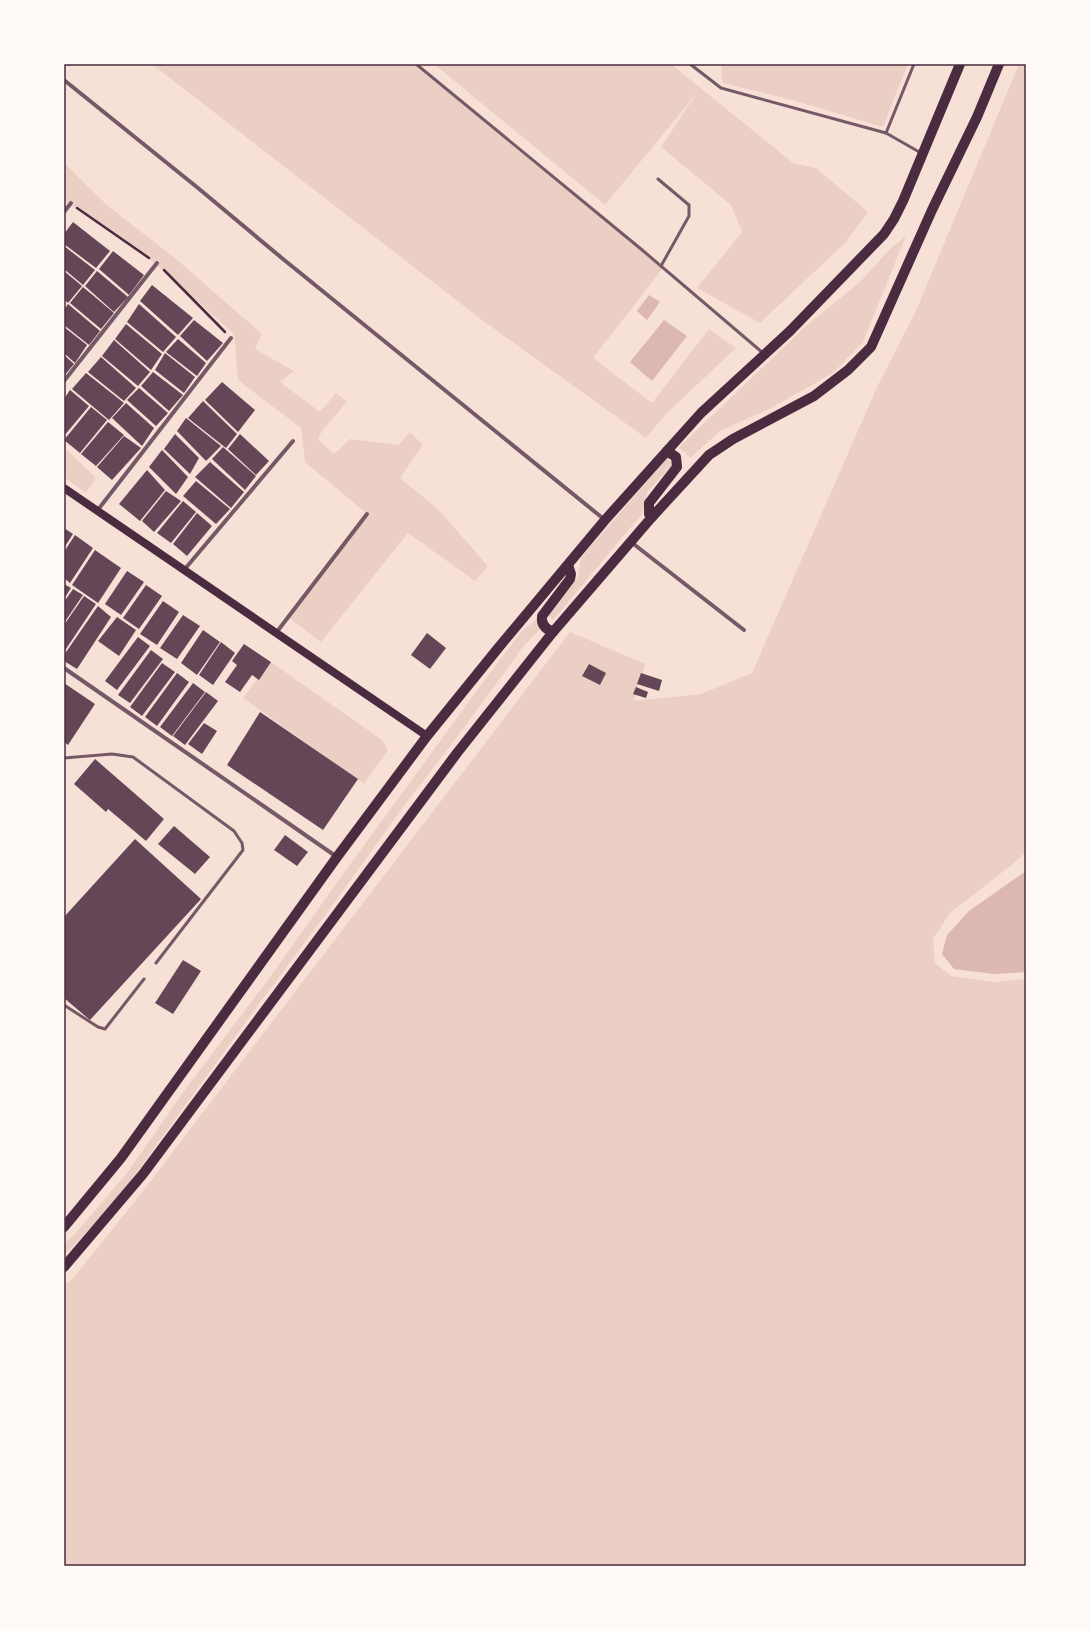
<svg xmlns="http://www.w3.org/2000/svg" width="1090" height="1630" viewBox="0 0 1090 1630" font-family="Lato,sans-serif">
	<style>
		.green { fill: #ebcfc5 }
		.water { fill: #dcb8b0 }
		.building { fill: #644757 }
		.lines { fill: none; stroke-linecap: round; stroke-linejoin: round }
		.path { stroke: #4a2c40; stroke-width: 2.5 }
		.service { stroke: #755966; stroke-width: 3 }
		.minor { stroke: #755966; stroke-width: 4 }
		.secondary { stroke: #4a2c40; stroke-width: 8 }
		.primary { stroke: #4a2c40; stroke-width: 10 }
		.neatline { fill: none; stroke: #4a2c40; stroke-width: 1.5 }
	</style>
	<rect width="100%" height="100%" fill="#f7e1d7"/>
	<g class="green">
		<path d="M152 64H413L663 268 593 358 652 403 709 329 736 348 665 415 646 438 482 320Z"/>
		<path d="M434 64H671L793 163 816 168 868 212 845 243 760 323 697 288 742 232 731 205 661 147 697 93 605 205Z"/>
		<path d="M722 64H908L883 127 792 100 723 83 721 75Z"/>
		<path d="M1019 64H1026V852L1014 863 950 913 933 939 935 963 951 976 993 982 1026 979V1566H64V1286L74 1277 136 1200 570 632 645 664 634 701 701 694 752 673 877 387 915 313Z"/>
		<path d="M64 163 108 206 175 258 262 334 255 349 294 371 280 382 320 412 336 393 347 402 322 431 318 439 334 454 350 439 399 445 410 432 423 445 400 478 439 510 488 566 475 581 408 533 321 642 288 617 367 514 305 462 301 428 238 380 234 334 156 264 64 200Z"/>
		<path d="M906 236 863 342 833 373 771 408 720 431 690 458 679 447 807 325 860 282 891 248Z"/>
		<path d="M64 447 96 478 86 493 64 477Z"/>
		<path d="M668 457 672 465 647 492 642 514 553 620 548 614 578 577 581 558Z"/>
		<path d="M539 617 541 628 523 647 460 733 404 806 326 914 262 1000 120 1195 64 1256V1244L75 1234 127 1173 184 1091 267 981 343 874 481 685 522 631Z"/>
		<path d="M271 662 382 740 388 750 364 784 243 698Z"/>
	</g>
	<g class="water">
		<path d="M649 295 660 302 647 320 637 311Z"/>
		<path d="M664 320 687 336 652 381 630 362Z"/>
		<path d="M1026 871V972L994 974 954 969 942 954 947 935 969 911Z"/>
	</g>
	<g class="building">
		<path d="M73 222 110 251 96 268 64 244V234Z"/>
		<path d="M64 246 95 270 83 285 64 269Z"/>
		<path d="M113 251 144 275 129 295 99 269Z"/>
		<path d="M64 271 82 286 68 303 64 299Z"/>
		<path d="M97 271 128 297 114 312 85 286Z"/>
		<path d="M152 285 193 318 178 335 140 301Z"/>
		<path d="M83 287 114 313 101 329 70 303Z"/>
		<path d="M68 304 100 331 89 345 64 325V310Z"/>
		<path d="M139 304 176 337 163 352 127 322Z"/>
		<path d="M194 320 223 343 207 361 180 336Z"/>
		<path d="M126 324 162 354 151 370 115 339Z"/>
		<path d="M64 327 87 345 75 363 64 353Z"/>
		<path d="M178 339 206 363 197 376 166 352Z"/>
		<path d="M114 340 150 372 138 386 102 356Z"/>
		<path d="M165 353 195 377 184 393 155 370Z"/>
		<path d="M64 355 74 364 64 376Z"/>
		<path d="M101 357 136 388 124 401 88 372Z"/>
		<path d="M153 372 183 395 169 411 141 386Z"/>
		<path d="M86 373 124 403 109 420 72 389Z"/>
		<path d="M222 382 255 410 238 432 205 400Z"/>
		<path d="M139 388 168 413 156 426 127 400Z"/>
		<path d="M70 390 89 406 64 436V399Z"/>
		<path d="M203 401 237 434 226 448 188 418Z"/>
		<path d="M126 403 154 428 142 446 112 418Z"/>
		<path d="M91 407 107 420 80 453 64 440Z"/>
		<path d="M186 418 221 446 206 461 177 431Z"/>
		<path d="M108 422 124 435 96 466 81 454Z"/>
		<path d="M175 434 199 458 190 474 164 449Z"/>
		<path d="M240 434 269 461 256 475 228 449Z"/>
		<path d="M124 436 141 448 112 480 97 467Z"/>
		<path d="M223 447 256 476 245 490 212 459Z"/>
		<path d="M162 450 188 477 176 494 149 467Z"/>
		<path d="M210 462 244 492 231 508 195 477Z"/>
		<path d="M147 470 165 490 140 521 119 504Z"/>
		<path d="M196 481 230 509 216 524 183 496Z"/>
		<path d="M166 491 181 501 154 532 142 521Z"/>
		<path d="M183 501 196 512 171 543 157 533Z"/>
		<path d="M197 513 212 526 187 556 173 544Z"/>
		<path d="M64 528 73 534 64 548Z"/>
		<path d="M75 535 93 548 70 583 64 578V552Z"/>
		<path d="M95 550 121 568 98 603 72 585Z"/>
		<path d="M127 571 144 582 121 615 105 604Z"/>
		<path d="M64 584 71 588 64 599Z"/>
		<path d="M146 585 162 596 139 629 123 618Z"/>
		<path d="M73 589 83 595 64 623V602Z"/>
		<path d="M84 596 96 604 64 652V625Z"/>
		<path d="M163 601 179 612 157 645 140 634Z"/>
		<path d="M98 606 111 617 77 669 64 661V655Z"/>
		<path d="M183 615 200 626 177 659 160 648Z"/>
		<path d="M117 617 136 630 119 656 98 641Z"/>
		<path d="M203 630 220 642 197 675 181 663Z"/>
		<path d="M427 633 446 648 430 669 411 655Z"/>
		<path d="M138 637 150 646 117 690 105 681Z"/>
		<path d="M221 642 235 653 213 685 199 675Z"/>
		<path d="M244 644 271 662 259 680 252 675 240 692 225 682 237 665 232 661Z"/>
		<path d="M151 650 163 659 130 703 118 695Z"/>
		<path d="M162 663 175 672 142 716 130 707Z"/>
		<path d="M589 664 606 673 600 685 582 676Z"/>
		<path d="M177 673 189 682 157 726 145 717Z"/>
		<path d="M641 673 662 680 659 691 637 684Z"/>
		<path d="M64 683 95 704 68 745 64 742Z"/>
		<path d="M193 683 205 692 172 736 160 727Z"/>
		<path d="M636 687 648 692 646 698 633 694Z"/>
		<path d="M206 692 218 701 185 745 173 736Z"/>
		<path d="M260 712 358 779 323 830 227 765Z"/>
		<path d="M204 723 217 731 202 754 188 744Z"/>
		<path d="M95 759 164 819 146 841 108 809 106 812 74 784Z"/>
		<path d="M174 826 210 857 195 874 158 844Z"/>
		<path d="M285 835 308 852 297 866 274 850Z"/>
		<path d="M135 839 201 899 90 1020 64 998V917Z"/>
		<path d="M183 960 201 971 173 1014 155 1003Z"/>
	</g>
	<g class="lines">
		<g class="path">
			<path d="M77 208 149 258"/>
			<path d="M164 270 225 332"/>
		</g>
		<g class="service">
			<path d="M416 64 641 249 763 353"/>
			<path d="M690 64 721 88 886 133 914 64"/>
			<path d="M886 133 921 153"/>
			<path d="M658 179 689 205V216L661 266"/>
			<path d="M64 758 112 754 133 757 234 831 242 843 243 850 156 963"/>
			<path d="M64 1005 98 1027 105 1029 144 979"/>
		</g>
		<g class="minor">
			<path d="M64 80 198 188 283 259 605 520"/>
			<path d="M64 212 71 203"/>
			<path d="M64 381 157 263"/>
			<path d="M97 511 231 338"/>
			<path d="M631 542 744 630"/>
			<path d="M184 570 293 441"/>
			<path d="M276 633 367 514"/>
			<path d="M64 668 337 857"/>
		</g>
		<path class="secondary" d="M64 488 427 736"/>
		<g class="primary">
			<path d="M652 517 649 514V503L677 467 676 457 667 451"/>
			<path d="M553 632C545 629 541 624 542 616L570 579 571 574 568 565"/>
			<path d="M64 1227 121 1158 337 857 427 736 499 647 605 520 701 413 790 331 884 234 894 219 903 201 960 64"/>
			<path d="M64 1267 143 1174 457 753 553 632 652 517 709 455 733 439 814 396 848 370 871 347 932 210 977 117 999 64"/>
		</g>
	</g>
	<rect width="1090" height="1630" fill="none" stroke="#fffaf5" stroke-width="130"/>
	<rect x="65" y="65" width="960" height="1500" class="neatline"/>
</svg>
